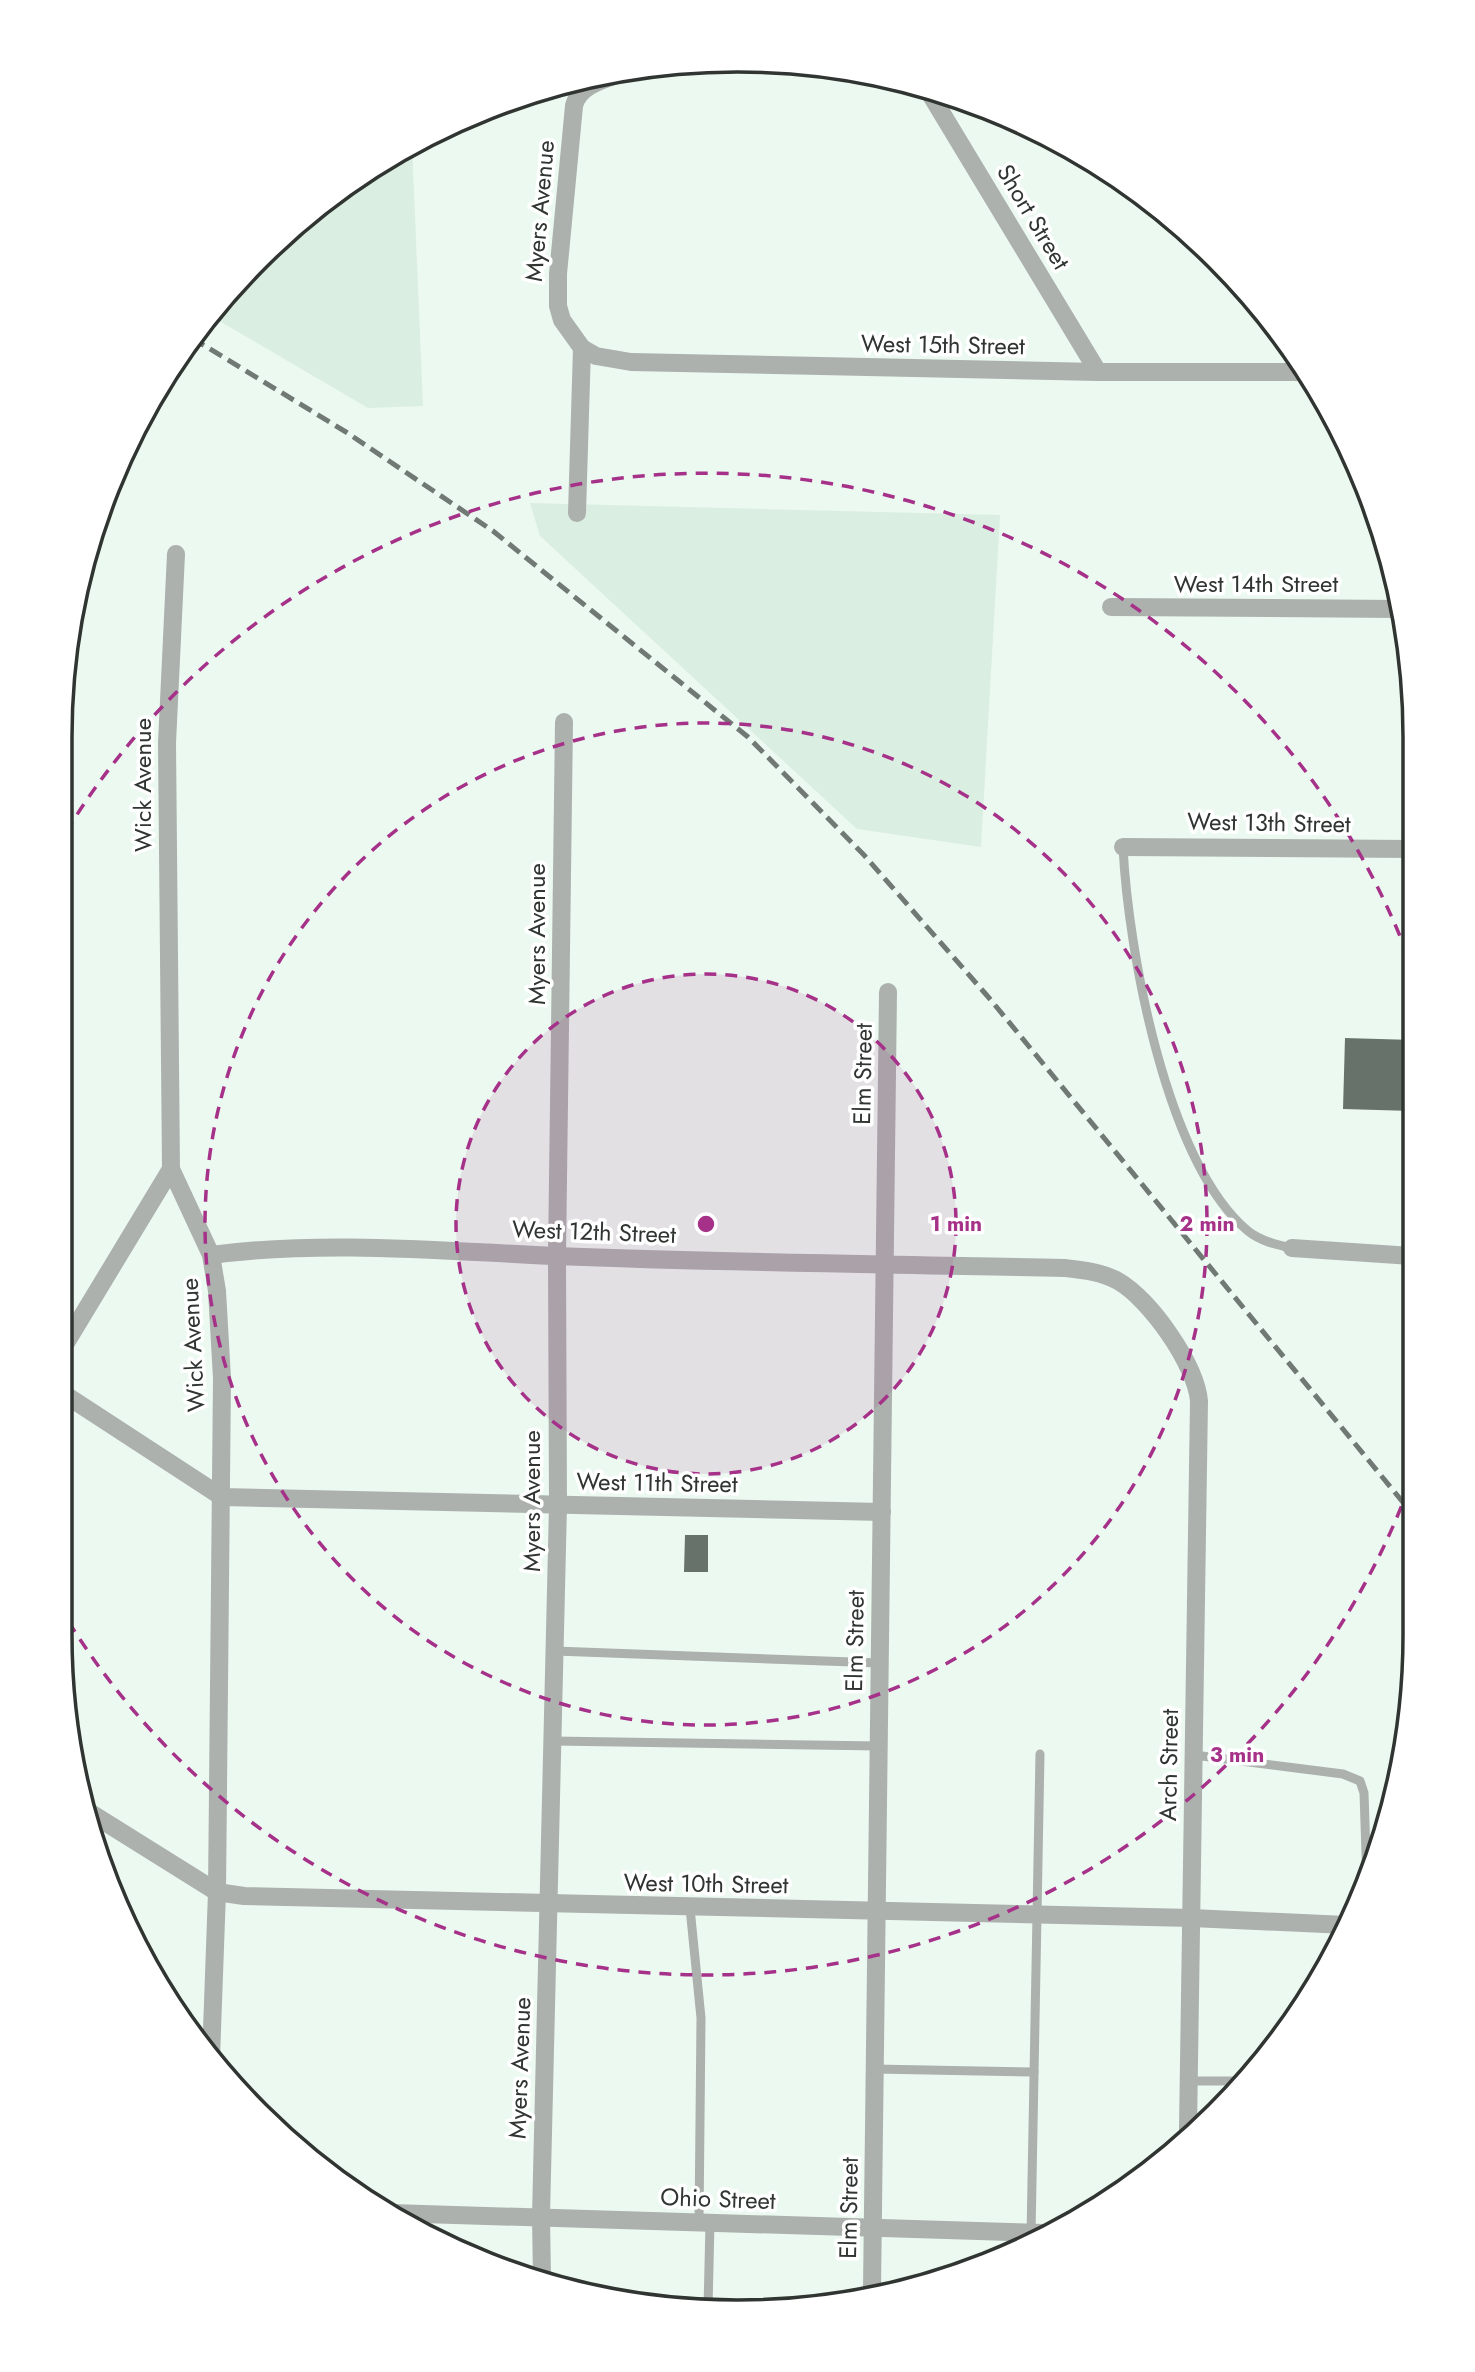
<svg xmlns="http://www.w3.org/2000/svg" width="1475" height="2372" viewBox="0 0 1475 2372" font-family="Jost,sans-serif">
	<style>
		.built { fill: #dbeee2 }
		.building { fill: #67726b }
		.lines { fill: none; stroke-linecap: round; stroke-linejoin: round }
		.service { stroke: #acb1ae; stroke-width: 9 }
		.minor { stroke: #acb1ae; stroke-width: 18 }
		.rail { stroke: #717974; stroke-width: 5; stroke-dasharray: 14 7; stroke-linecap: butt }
		.ring { fill: none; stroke: #a63189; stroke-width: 3.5; stroke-dasharray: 12 9 }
		.labels { text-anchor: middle; stroke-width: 7; stroke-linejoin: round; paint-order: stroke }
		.street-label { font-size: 24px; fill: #303532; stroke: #fff }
		.rim { fill: none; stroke: #303532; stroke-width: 3.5 }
		.centre { fill: #a63189; stroke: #fff; stroke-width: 3.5 }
		.ring-label { font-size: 21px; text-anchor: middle; font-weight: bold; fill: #a63189; stroke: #fff; stroke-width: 7; stroke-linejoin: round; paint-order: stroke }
	</style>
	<rect width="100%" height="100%" fill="#ecf9f1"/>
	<g class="built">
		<path d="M412 144 423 406 368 408 209 315 290 228 398 151Z"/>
		<path d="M530 503 1000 515 981 847 857 829 540 536Z"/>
	</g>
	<g class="building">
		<path d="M1345 1038 1413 1040 1412 1111 1343 1109Z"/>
		<path d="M685 1535H708V1572H684Z"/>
	</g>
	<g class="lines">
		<g class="service">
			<path d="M1123 847C1128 949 1166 1163 1248 1231 1260 1241 1277 1245 1292 1248"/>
			<path d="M555 1651 880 1663"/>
			<path d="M553 1741 879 1746"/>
			<path d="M1194 1755 1343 1774 1360 1781 1364 1793 1367 1884"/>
			<path d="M690 1908 701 2018 699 2223"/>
			<path d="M875 2069 1034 2072"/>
			<path d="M1189 2081H1240"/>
			<path d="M1031 2235 1040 1754"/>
			<path d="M708 2308 710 2223"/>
		</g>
		<g class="minor">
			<path d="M926 87 1098 372"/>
			<path d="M582 348 596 356 631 362 1098 372H1305"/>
			<path d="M577 513 582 348 562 320 558 306V274L574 106C579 83 611 78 631 70"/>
			<path d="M176 554 167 743 171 1169 211 1255 217 1291 222 1378 217 1892 211 2058"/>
			<path d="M1111 607 1400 609"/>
			<path d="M1123 847 1413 849"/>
			<path d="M1292 1248 1412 1256"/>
			<path d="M211 1255C324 1240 442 1251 556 1256 725 1263 895 1264 1065 1268 1083 1270 1102 1272 1118 1281 1150 1299 1196 1365 1199 1401L1188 2129"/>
			<path d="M61 1351 171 1169"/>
			<path d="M61 1392 222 1497 882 1512"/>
			<path d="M89 1812 217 1892 244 1896 1192 1918 1346 1925"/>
			<path d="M391 2213 1044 2233"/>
			<path d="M542 2280 541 2216 558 1506 557 1256 564 722"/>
			<path d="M872 2290 888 992"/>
		</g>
		<path class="rail" d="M192 338 346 432 493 531 748 737 864 855 990 999 1411 1512"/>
	</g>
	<circle cx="706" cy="1224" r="250" fill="#a63189" fill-opacity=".12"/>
	<g class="ring">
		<circle cx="706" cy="1224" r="250"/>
		<circle cx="706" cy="1224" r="501"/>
		<path d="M1409 1487A751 751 0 0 1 62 1611M66 832A751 751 0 0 1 1412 967"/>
	</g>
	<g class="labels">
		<g class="street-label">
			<text transform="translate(540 211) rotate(-85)" y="8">Myers Avenue</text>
			<text transform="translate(1033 217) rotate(59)" y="8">Short Street</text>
			<text transform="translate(943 345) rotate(1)" y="8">West 15th Street</text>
			<text x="1256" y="592">West 14th Street</text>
			<text transform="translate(143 785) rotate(-90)" y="8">Wick Avenue</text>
			<text transform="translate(1269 823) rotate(1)" y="8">West 13th Street</text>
			<text transform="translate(537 934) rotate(-90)" y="8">Myers Avenue</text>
			<text transform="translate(863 1074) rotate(-89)" y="8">Elm Street</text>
			<text transform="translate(594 1232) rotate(2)" y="8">West 12th Street</text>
			<text transform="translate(193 1345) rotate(-93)" y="8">Wick Avenue</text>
			<text transform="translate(657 1483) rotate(1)" y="8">West 11th Street</text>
			<text transform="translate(532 1501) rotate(-90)" y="8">Myers Avenue</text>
			<text transform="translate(855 1641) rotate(-89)" y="8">Elm Street</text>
			<text transform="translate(1169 1765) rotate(-89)" y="8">Arch Street</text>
			<text transform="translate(706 1884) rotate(1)" y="8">West 10th Street</text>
			<text transform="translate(520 2068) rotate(-88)" y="8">Myers Avenue</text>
			<text transform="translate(718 2199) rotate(2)" y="8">Ohio Street</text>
			<text transform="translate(849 2208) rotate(-89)" y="8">Elm Street</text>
		</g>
	</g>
	<path d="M0 0H1475V2372H0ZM737 72H738A665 665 0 0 1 1403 737V1635A665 665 0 0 1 738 2300H737A665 665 0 0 1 72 1635V737A665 665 0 0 1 737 72Z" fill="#fff" fill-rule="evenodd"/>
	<path class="rim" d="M737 72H738A665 665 0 0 1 1403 737V1635A665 665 0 0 1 738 2300H737A665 665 0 0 1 72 1635V737A665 665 0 0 1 737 72Z"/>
	<circle cx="706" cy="1224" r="10" class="centre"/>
	<g class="ring-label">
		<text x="956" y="1231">1 min</text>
		<text x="1207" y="1231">2 min</text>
		<text x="1237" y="1762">3 min</text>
	</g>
</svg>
